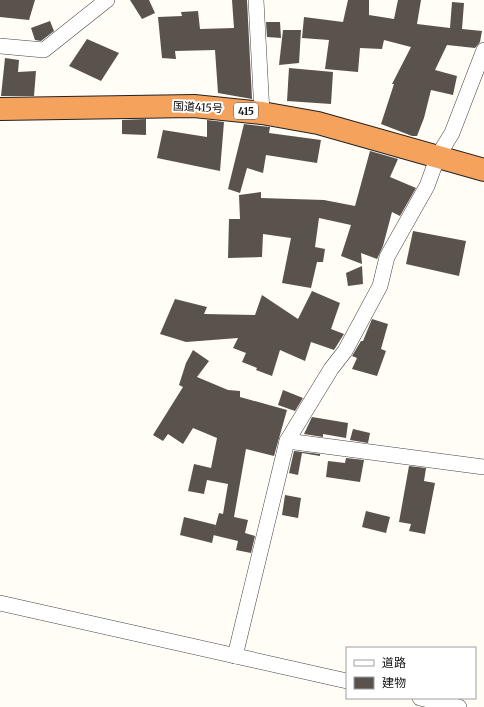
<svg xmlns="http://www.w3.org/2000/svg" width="484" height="707" viewBox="0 0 484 707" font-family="Merriweather,'Noto Sans JP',serif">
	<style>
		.building { fill: #5a524d }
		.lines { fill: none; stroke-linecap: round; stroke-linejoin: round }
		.minor-casing { stroke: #444; stroke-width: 16 }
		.highway-casing { stroke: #222; stroke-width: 24 }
		.minor { stroke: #fff; stroke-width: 15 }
		.highway { stroke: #f5a25d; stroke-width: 22 }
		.labels { text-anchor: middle; stroke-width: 4; stroke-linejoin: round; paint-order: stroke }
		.shield { fill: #fff; stroke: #585858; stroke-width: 1 }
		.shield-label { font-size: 10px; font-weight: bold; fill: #111 }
		.street-label { font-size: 11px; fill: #111; stroke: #fff }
	</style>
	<rect width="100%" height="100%" fill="#fffdf5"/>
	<g class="building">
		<path d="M0 0H35L29 20 0 17Z"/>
		<path d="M130 0H149L155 13 142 19Z"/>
		<path d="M232 0H247L252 99 218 93 215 50 175 51 176 59 162 58 158 17 182 16 181 12 198 11 200 29 234 28Z"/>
		<path d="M348 0H369V15L394 19 398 0H421L417 24 450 28 452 2 464 3 462 29 482 31 480 42 475 48 447 45 435 70 457 76 453 95 431 90 424 118 417 136H412L381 124 394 84H392L411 47 384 40 382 49 360 48 358 72 325 69 329 40 302 38 304 17 343 22Z"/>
		<path d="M50 21 54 31 41 41 35 40 31 28Z"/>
		<path d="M266 22H280L281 38 267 37Z"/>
		<path d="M283 30H301L299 63 279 65Z"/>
		<path d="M87 39 119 53 101 81 69 66Z"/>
		<path d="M5 58 19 60 18 72 36 71 34 96H1Z"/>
		<path d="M289 68 333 72 331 104 287 101Z"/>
		<path d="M146 119V135L122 134V120Z"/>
		<path d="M207 120 224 122 220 171 157 158 163 130 207 137Z"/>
		<path d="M244 124 270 127 269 133 321 140 317 163 266 155 263 173 247 168 240 193 228 189Z"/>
		<path d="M370 151 398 159 390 177 416 188 400 216 392 212 383 246 377 259 361 253 362 264 341 256 351 225 319 218 315 247 325 249 323 262H317L311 288 282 283 291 238 263 234 262 257 228 258 229 219H240L239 195 261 192V198L324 200 355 206Z"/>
		<path d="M413 231 466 241 459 276 406 264Z"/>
		<path d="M362 266 363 284 348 286 346 273Z"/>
		<path d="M312 291 340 303 331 329 344 334 334 350 311 342 305 361 280 350 272 376 256 370 257 368 242 362 246 353 233 348 238 338 186 342 160 334 175 299 207 307 204 314 255 315 262 295 298 319Z"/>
		<path d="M372 319 388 324 381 349 386 351 377 376 352 369 357 358 352 356 361 341H363Z"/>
		<path d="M193 350 209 361 197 377 228 390 240 391V397L287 410 274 456 246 449 234 517 248 520 245 533 255 536 251 553 236 550 238 541 213 535 219 513 223 514 228 484 207 480 204 494 188 491 194 464 211 468 217 438 193 428 183 444 168 434 163 441 153 435 183 387 179 385 186 363Z"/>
		<path d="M283 390 303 398 295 411 278 405Z"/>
		<path d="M312 417 348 423 346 438 323 434V437L304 434Z"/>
		<path d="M353 429 370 433 368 443 350 440Z"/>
		<path d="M294 451 320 454V456L302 453 298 475 289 473Z"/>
		<path d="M346 458 364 460 360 482 326 477 328 461 345 463Z"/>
		<path d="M409 466 426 468 424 481 435 483 425 534 409 531 411 524 399 522Z"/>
		<path d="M285 495 301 498 298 518 282 515Z"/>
		<path d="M366 511 390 517 386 533 362 527Z"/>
		<path d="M184 517 216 525 212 543 180 535Z"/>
	</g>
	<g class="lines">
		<g class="minor-casing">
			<g id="minor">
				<path d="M256 0 262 113"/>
				<path d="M0 46 44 50 107 0"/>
				<path d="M287 441 484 467"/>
				<path d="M0 603 347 681"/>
				<path d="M235 656 287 441 331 369 345 351 380 286 387 257 427 186 438 156 452 133 484 50"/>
				<path d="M420 698 459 707"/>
			</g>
		</g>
		<g class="highway-casing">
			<path id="highway" d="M0 109 194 106 262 113 318 123 484 170"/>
		</g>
		<use href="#minor" class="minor"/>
		<use href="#highway" class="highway"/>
	</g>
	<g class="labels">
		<rect class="shield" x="234" y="103" width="24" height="16" rx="3"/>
		<g class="shield-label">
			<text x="246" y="115">415</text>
		</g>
		<g class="street-label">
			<text transform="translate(198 107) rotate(3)" y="4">国道415号</text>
		</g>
	</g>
	<rect x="346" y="647" width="130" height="52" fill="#ffffff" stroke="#a0a0a0"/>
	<rect x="354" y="660" width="20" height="6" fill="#ffffff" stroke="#a0a0a0"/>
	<text x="382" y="667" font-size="12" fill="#111111">道路</text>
	<rect x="354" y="677" width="20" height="12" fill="#5a524d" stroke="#a0a0a0"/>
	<text x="382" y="687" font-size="12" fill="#111111">建物</text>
</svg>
